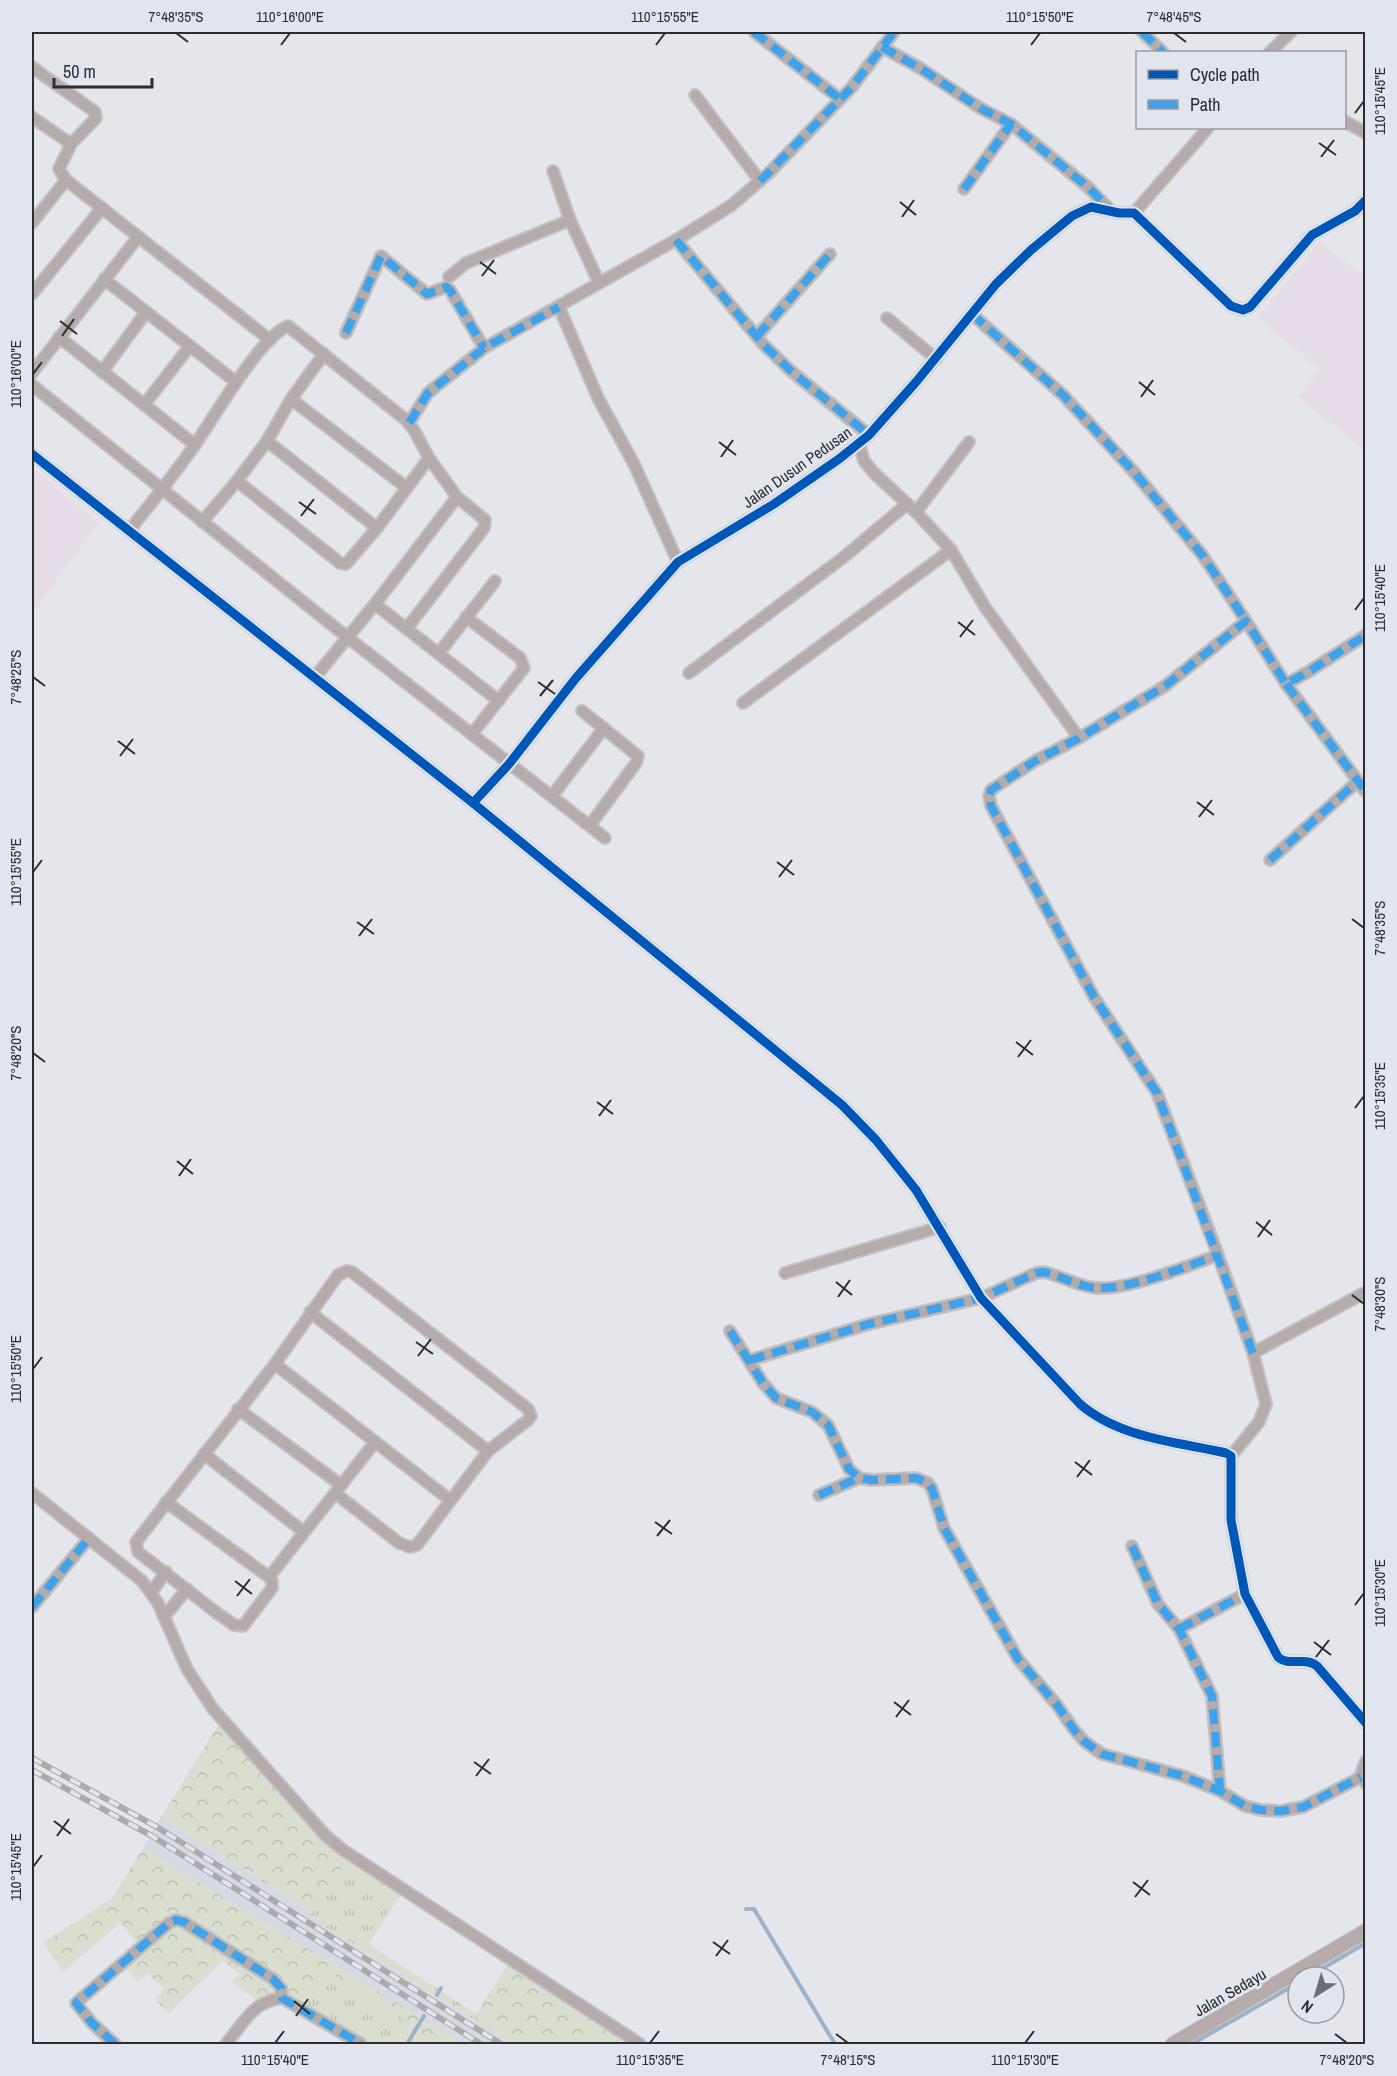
<svg xmlns="http://www.w3.org/2000/svg" width="1397" height="2076" viewBox="0 0 1397 2076" font-family="'Archivo Narrow',sans-serif">
	<style>
		.built { fill: #d6dae5 }
		.education { fill: #e6dce8 }
		.grass { fill: url(#grass-tufts) }
		.forest { fill: url(#forest-crowns) }
		.lines { fill: none; stroke-linecap: round; stroke-linejoin: round }
		.stream { stroke: #9bb2c9; stroke-width: 4 }
		.minor-casing { stroke: #c0c2c5; stroke-width: 14 }
		.tertiary-casing { stroke: #c0c2c5; stroke-width: 16 }
		.minor { stroke: #b5abaa; stroke-width: 10 }
		.tertiary { stroke: #b5abaa; stroke-width: 14 }
		.rail-casing { stroke: #adaaaa; stroke-width: 6 }
		.rail { stroke: #e1e5ee; stroke-width: 4; stroke-dasharray: 11; stroke-linecap: butt }
		.quiet { stroke: #3ea3eb; stroke-width: 8; stroke-dasharray: 15 8; stroke-linecap: butt }
		.cycleway-casing { stroke: #e1e5ee; stroke-width: 13 }
		.cycleway { stroke: #0057b8; stroke-width: 9 }
		.ticks { fill: none; stroke: #2b2d30; stroke-width: 2 }
		.labels { text-anchor: middle; stroke-width: 6; stroke-linejoin: round; paint-order: stroke }
		.street-label { font-size: 16px; fill: #2b2d30; stroke: #e1e5ee }
		.neatline { fill: none; stroke: #2b2d30; stroke-width: 2 }
		.ticks-label { font-size: 15px; text-anchor: middle; fill: #2b2d30 }
	</style>
	<defs>
		<pattern id="grass-tufts" width="24" height="20" patternUnits="userSpaceOnUse" patternTransform="scale(1.5)"><rect width="24" height="20" fill="#dadece"/><path d="M3 7l-1-3M5 7V3M7 7l1-3M15 17l-1-3M17 17v-4M19 17l1-3" fill="none" stroke="#bbbfb1"/></pattern>
		<pattern id="forest-crowns" width="20" height="18" patternUnits="userSpaceOnUse" patternTransform="scale(1.5)"><rect width="20" height="18" fill="#dadece"/><path d="M2 6a3 3 0 1 1 6 0M12 15a3 3 0 1 1 6 0" fill="none" stroke="#bbbfb1"/></pattern>
	</defs>
	<rect width="100%" height="100%" fill="#e4e6eb"/>
	<path class="built" d="M161 1817 312 1913 310 1916 512 2044H463L143 1848Z"/>
	<g class="education">
		<path d="M1319 242 1365 277V451L1298 397 1320 369 1257 318Z"/>
		<path d="M32 467 99 523 32 613Z"/>
	</g>
	<g class="grass">
		<path d="M348 1859 401 1894 369 1944 476 2014 473 2019 309 1916Z"/>
		<path d="M327 1970 413 2025 401 2044H368L305 2005Z"/>
	</g>
	<g class="forest">
		<path d="M219 1724 348 1859 312 1913 161 1817Z"/>
		<path d="M143 1848 419 2016 463 2044H401L413 2025 327 1971 305 2005C284 1993 278 1988 256 2000L232 1982 239 1974 223 1961 168 2014 155 1999 164 1989 147 1973 138 1982 122 1965 142 1948 120 1923 63 1972 43 1943 112 1898Z"/>
		<path d="M508 1964 620 2037 621 2044H512L473 2019Z"/>
	</g>
	<g class="lines">
		<g class="stream">
			<path d="M746 1909H754L835 2044"/>
			<path d="M1308 1977 1366 1943"/>
			<path d="M437 1995 441 1988"/>
			<path d="M407 2044 424 2016"/>
			<path d="M1192 2044 1298 1983"/>
		</g>
		<g class="minor-casing">
			<g id="minor">
				<path d="M754 32 840 99"/>
				<path d="M1142 32 1163 52"/>
				<path d="M882 47 920 68 980 108 1011 124 1089 188 1110 210"/>
				<path d="M1270 52 1291 32"/>
				<path d="M32 67 95 112 96 118 71 144"/>
				<path d="M695 95 760 181"/>
				<path d="M32 117 71 144 59 169 66 180 270 340"/>
				<path d="M1344 121 1366 133"/>
				<path d="M553 171 570 220 599 283"/>
				<path d="M964 189 1011 124"/>
				<path d="M1134 213 1208 128"/>
				<path d="M32 223 66 180"/>
				<path d="M676 240 763 344 791 371 869 435"/>
				<path d="M449 277 466 263 570 220"/>
				<path d="M104 279 236 382"/>
				<path d="M32 294 102 208"/>
				<path d="M559 307 598 398 634 464 678 562"/>
				<path d="M972 314 1064 396 1134 472 1203 556 1246 621"/>
				<path d="M887 318 936 359"/>
				<path d="M346 333 381 256 427 294 446 287 450 290 484 348"/>
				<path d="M757 336 830 254"/>
				<path d="M59 337 195 445"/>
				<path d="M102 372 146 312"/>
				<path d="M32 373 138 237"/>
				<path d="M32 385 347 637 605 838"/>
				<path d="M291 399 407 488"/>
				<path d="M144 405 190 346"/>
				<path d="M409 423 428 393 484 348 681 237 732 205 770 172 852 87 894 32"/>
				<path d="M267 441 377 528"/>
				<path d="M859 443 864 461 875 474 916 512 951 550 985 607 1079 738"/>
				<path d="M32 454 473 803 842 1105 876 1140 916 1190 981 1298 1080 1404C1119 1438 1177 1442 1226 1453L1231 1456V1520L1245 1594 1278 1657C1289 1667 1304 1656 1317 1666L1366 1723"/>
				<path d="M237 481 340 563 346 564 377 528 429 458"/>
				<path d="M916 512 969 442"/>
				<path d="M202 522 237 481 267 441 291 399 324 354"/>
				<path d="M129 531C151 503 174 475 194 446 214 418 259 338 288 326L406 420 414 430 429 458 457 497 485 520 484 528 407 628"/>
				<path d="M375 604 499 701"/>
				<path d="M466 617 520 658 524 668 472 734"/>
				<path d="M439 653 495 581"/>
				<path d="M689 673 844 557 907 504"/>
				<path d="M315 677 375 604 457 497"/>
				<path d="M1286 684 1366 792"/>
				<path d="M743 703 951 550"/>
				<path d="M582 711 638 756 636 763 590 825"/>
				<path d="M552 796 604 728"/>
				<path d="M473 803 509 764 576 678 678 562 774 504 839 459 869 435 916 382 996 284 1031 250 1072 216 1091 207 1119 213H1134L1231 306 1243 310 1250 307 1312 235 1355 211 1366 200"/>
				<path d="M1270 860 1358 781"/>
				<path d="M785 1273 940 1227"/>
				<path d="M310 1312 488 1451"/>
				<path d="M730 1331 763 1383 776 1398 812 1412 828 1425 849 1469 859 1478 871 1480 916 1478 928 1483 932 1489 944 1528 1018 1659 1057 1705 1075 1731 1085 1742 1102 1754 1183 1776 1220 1791 1245 1806 1261 1810 1281 1811 1303 1807 1361 1777"/>
				<path d="M1253 1353 1366 1292"/>
				<path d="M750 1360 869 1324 981 1298 1036 1273 1044 1272C1061 1276 1079 1287 1097 1288 1128 1290 1188 1266 1218 1255"/>
				<path d="M275 1364 450 1500"/>
				<path d="M238 1409 341 1485"/>
				<path d="M204 1454 304 1532"/>
				<path d="M1231 1456 1259 1422 1266 1404 1253 1353 1218 1255 1157 1093 1094 997 991 806 989 796 991 790 1035 761 1079 738 1165 686 1246 621 1286 684 1308 672 1366 635"/>
				<path d="M32 1493 142 1581 158 1603 187 1669 213 1709 326 1836 343 1850 640 2044"/>
				<path d="M819 1495 859 1478"/>
				<path d="M166 1502 269 1577 272 1581V1588L243 1626 234 1625 217 1613 138 1552 136 1542 275 1364 338 1275 347 1271 352 1272 528 1409 531 1416 528 1420 488 1451 417 1545 410 1547 399 1543 335 1493"/>
				<path d="M1132 1546 1158 1604 1179 1629 1212 1696 1220 1791"/>
				<path d="M269 1577 375 1442"/>
				<path d="M151 1593 166 1572"/>
				<path d="M32 1607 89 1538"/>
				<path d="M164 1617 187 1589"/>
				<path d="M1179 1629 1245 1594"/>
				<path d="M1366 1761 1361 1774 1366 1784"/>
				<path d="M115 2044 92 2023 76 2003 169 1923 176 1920 184 1922 273 1979 281 1988 282 1998"/>
				<path d="M226 2044C244 2023 253 2001 282 1998L361 2044"/>
			</g>
		</g>
		<g class="tertiary-casing">
			<path id="tertiary" d="M1173 2044 1366 1931"/>
		</g>
		<use href="#minor" class="minor"/>
		<use href="#tertiary" class="tertiary"/>
		<g class="rail-casing">
			<g id="rail">
				<path d="M32 1758 157 1827 501 2044"/>
				<path d="M32 1770 152 1836 481 2044"/>
			</g>
		</g>
		<use href="#rail" class="rail"/>
		<g class="quiet">
			<path d="M754 32 840 99"/>
			<path d="M1142 32 1163 52"/>
			<path d="M882 47 920 68 980 108 1011 124 1089 188 1111 210"/>
			<path d="M760 181 852 87 894 32"/>
			<path d="M964 189 1011 124"/>
			<path d="M676 240 763 344 791 371 869 435"/>
			<path d="M972 314 1064 396 1134 472 1203 556 1246 621"/>
			<path d="M346 333 381 256 427 294 446 287 450 290 484 348"/>
			<path d="M757 336 830 254"/>
			<path d="M409 423 428 393 484 348 559 307"/>
			<path d="M1286 684 1366 792"/>
			<path d="M1270 860 1358 781"/>
			<path d="M730 1331 763 1383 776 1398 812 1412 828 1425 849 1469 859 1478 871 1480 916 1478 928 1483 932 1489 944 1528 1018 1659 1057 1705 1075 1731 1085 1742 1102 1754 1183 1776 1220 1791 1245 1806 1261 1810 1281 1811 1303 1807 1361 1777"/>
			<path d="M1253 1353 1157 1093 1094 997 991 806 989 796 991 790 1035 761 1079 738 1165 686 1246 621 1286 684 1308 672 1366 635"/>
			<path d="M750 1360 869 1324 981 1298 1036 1273 1044 1272C1061 1276 1079 1287 1097 1288 1128 1290 1188 1266 1218 1255"/>
			<path d="M819 1495 859 1478"/>
			<path d="M1132 1546 1158 1604 1179 1629 1212 1696 1220 1791"/>
			<path d="M32 1607 89 1538"/>
			<path d="M1179 1629 1245 1594"/>
			<path d="M115 2044 92 2023 76 2003 169 1923 176 1920 184 1922 273 1979 281 1988 282 1998 361 2044"/>
		</g>
		<g class="cycleway-casing">
			<g id="cycleway">
				<path d="M32 454 473 803 842 1105 876 1140 916 1190 981 1298 1080 1404C1119 1438 1177 1442 1226 1453L1231 1456V1520L1245 1594 1278 1657C1289 1667 1304 1656 1317 1666L1366 1723"/>
				<path d="M473 803 509 764 576 678 678 562 774 504 839 459 869 435 916 382 996 284 1031 250 1072 216 1091 207 1119 213H1134L1231 306 1243 310 1250 307 1312 235 1355 211 1366 200"/>
			</g>
		</g>
		<use href="#cycleway" class="cycleway"/>
	</g>
	<path class="ticks" d="M176 33 188 42M1174 33 1186 42M281 45 290 33M656 45 665 33M1031 45 1040 33M1355 113 1364 101M1319 143 1336 155M1321 157 1334 140M900 202 916 215M902 217 914 200M480 262 496 274M482 276 494 260M60 321 77 334M62 336 74 319M33 374 42 362M1139 382 1155 395M1141 397 1153 380M719 442 736 455M721 457 733 440M299 502 316 514M301 516 314 499M1355 610 1364 598M958 622 975 635M960 637 973 620M33 677 45 686M538 682 555 694M540 696 553 680M118 741 135 754M120 756 133 739M1197 802 1214 815M1199 817 1212 800M777 862 794 875M33 872 42 860M779 877 792 860M1352 919 1364 928M357 922 374 934M359 936 372 919M1016 1042 1033 1055M33 1053 45 1062M1018 1057 1031 1040M597 1102 613 1114M1355 1108 1364 1096M599 1116 611 1100M177 1161 193 1174M179 1176 191 1159M1256 1222 1272 1235M1258 1237 1270 1220M836 1282 852 1295M1352 1295 1364 1304M838 1297 850 1280M416 1342 433 1354M418 1356 431 1339M33 1369 42 1357M1075 1462 1092 1475M1077 1477 1090 1460M655 1522 672 1534M657 1536 670 1520M235 1581 252 1594M237 1596 250 1579M1355 1605 1364 1593M1314 1642 1331 1655M1316 1657 1329 1640M894 1702 911 1715M896 1717 909 1700M474 1762 491 1774M476 1776 489 1759M54 1821 71 1834M57 1836 69 1819M33 1867 42 1855M1133 1882 1150 1895M1135 1897 1148 1880M713 1942 730 1954M716 1956 728 1940M294 2001 310 2014M296 2016 308 1999M836 2034 848 2043M1335 2034 1347 2043M275 2043 284 2031M650 2043 659 2031M1025 2043 1034 2031"/>
	<g class="labels">
		<g class="street-label">
			<text transform="translate(797 467) rotate(-35)" y="6">Jalan Dusun Pedusan</text>
			<text transform="translate(1230 1992) rotate(-30)" y="6">Jalan Sedayu</text>
		</g>
	</g>
	<rect width="1397" height="2076" fill="none" stroke="#e1e5ee" stroke-width="66"/>
	<rect x="1136" y="51" width="210" height="78" fill="#e1e5ee" stroke="#989ba2" stroke-width="1.5"/>
	<rect x="1148" y="70" width="30" height="9" fill="#0057b8" stroke="#989ba2" stroke-width="1.5"/>
	<text x="1190" y="81" font-size="18" fill="#2b2d30">Cycle path</text>
	<rect x="1148" y="100" width="30" height="9" fill="#3ea3eb" stroke="#989ba2" stroke-width="1.5"/>
	<text x="1190" y="111" font-size="18" fill="#2b2d30">Path</text>
	<g transform="translate(1316 1995) rotate(217)"><circle r="28" fill="#e1e5ee" stroke="#989ba2" stroke-width="1.5"/>
	<path d="M0-4.5L10 22L0 15L-10 22Z" fill="#6c6e71"/>
	<text y="-9" font-size="16" font-weight="bold" text-anchor="middle" fill="#2b2d30">N</text>
	</g>
	<path d="M54 78v9h98v-9" fill="none" stroke="#2b2d30" stroke-width="3"/>
	<text x="63" y="78" font-size="18" fill="#2b2d30" stroke="#e1e5ee" stroke-width="4.5" paint-order="stroke">50 m</text>
	<rect x="33" y="33" width="1331" height="2010" class="neatline"/>
	<g class="ticks-label">
		<text x="176" y="22">7°48'35"S</text>
		<text x="290" y="22">110°16'00"E</text>
		<text x="665" y="22">110°15'55"E</text>
		<text x="1040" y="22">110°15'50"E</text>
		<text x="1174" y="22">7°48'45"S</text>
		<text transform="translate(1380 101) rotate(-90)" y="5">110°15'45"E</text>
		<text transform="translate(16 374) rotate(-90)" y="5">110°16'00"E</text>
		<text transform="translate(1380 598) rotate(-90)" y="5">110°15'40"E</text>
		<text transform="translate(16 677) rotate(-90)" y="5">7°48'25"S</text>
		<text transform="translate(16 872) rotate(-90)" y="5">110°15'55"E</text>
		<text transform="translate(1380 928) rotate(-90)" y="5">7°48'35"S</text>
		<text transform="translate(16 1053) rotate(-90)" y="5">7°48'20"S</text>
		<text transform="translate(1380 1096) rotate(-90)" y="5">110°15'35"E</text>
		<text transform="translate(1380 1304) rotate(-90)" y="5">7°48'30"S</text>
		<text transform="translate(16 1369) rotate(-90)" y="5">110°15'50"E</text>
		<text transform="translate(1380 1593) rotate(-90)" y="5">110°15'30"E</text>
		<text transform="translate(16 1867) rotate(-90)" y="5">110°15'45"E</text>
		<text x="275" y="2065">110°15'40"E</text>
		<text x="650" y="2065">110°15'35"E</text>
		<text x="848" y="2065">7°48'15"S</text>
		<text x="1025" y="2065">110°15'30"E</text>
		<text x="1347" y="2065">7°48'20"S</text>
	</g>
</svg>
